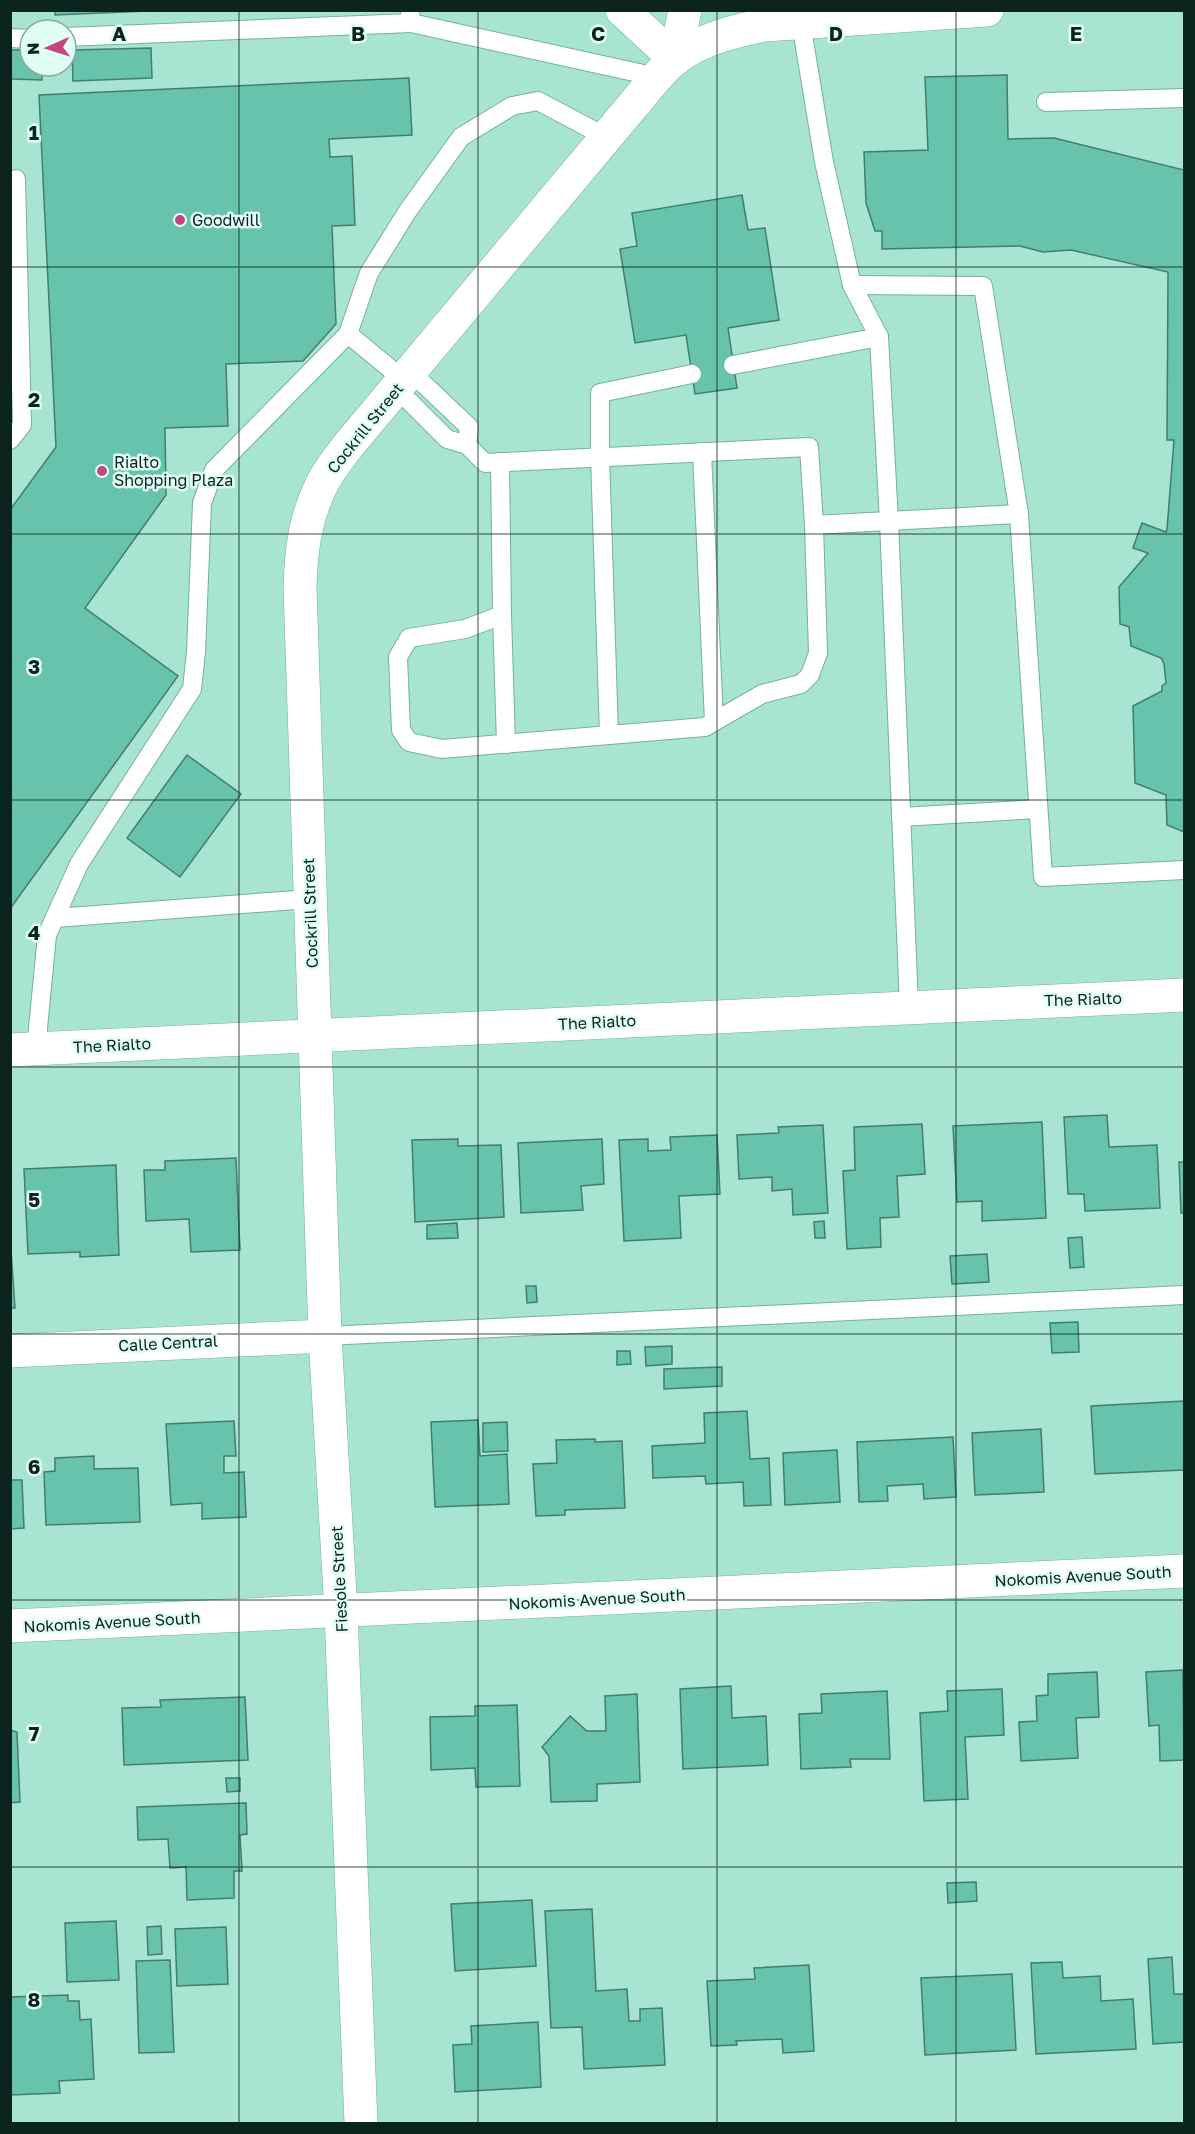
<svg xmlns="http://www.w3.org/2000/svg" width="1195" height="2134" viewBox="0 0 1195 2134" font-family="'Golos Text',sans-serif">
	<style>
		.building { fill: #67c3ab; stroke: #437d6e; stroke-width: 1.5 }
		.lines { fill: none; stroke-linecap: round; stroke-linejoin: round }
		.service-casing { stroke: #76b1a0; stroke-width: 20 }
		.minor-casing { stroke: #76b1a0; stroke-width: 34 }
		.service { stroke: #fff; stroke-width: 18 }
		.minor { stroke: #fff; stroke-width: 33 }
		.grid { fill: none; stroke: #0c241e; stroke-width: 1.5; stroke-opacity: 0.55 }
		.poi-dot { fill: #c94384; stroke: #e1fef5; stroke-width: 2 }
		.labels { text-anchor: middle; stroke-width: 5; stroke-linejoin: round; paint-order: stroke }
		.poi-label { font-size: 16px; fill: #0c241e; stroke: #e1fef5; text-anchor: start }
		.street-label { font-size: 16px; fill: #0c241e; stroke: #e1fef5 }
		.grid-label { font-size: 20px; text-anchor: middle; font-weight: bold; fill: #0c241e; stroke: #e1fef5; stroke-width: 5; stroke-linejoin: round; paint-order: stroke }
	</style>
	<rect width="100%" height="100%" fill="#a8e4d2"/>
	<g class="building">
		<path d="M55 10H171L55 15Z"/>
		<path d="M151 48 152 78 73 81 72 50Z"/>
		<path d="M10 50H30V66H42V80L10 79Z"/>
		<path d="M1007 75 1008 139 1054 138 1184 170V832L1167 825 1166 795 1135 783 1133 706 1162 691V686L1166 683 1164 664 1161 658 1131 646 1129 627 1120 624 1119 587 1148 553 1133 548 1142 523 1166 532 1167 529 1174 440H1167L1168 272 1071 250 1043 252 1020 246 882 249V231H875L866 203 864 152 928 150 925 77Z"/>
		<path d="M409 78 412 135 329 139 330 157 352 156 355 225 332 226 336 324 303 361 226 364 228 426 165 428 166 495 85 608 178 676 10 909V510L56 447 39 95Z"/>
		<path d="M742 195 748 230 765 228 779 320 728 328 737 388 695 394 686 335 635 343 620 249 637 246 632 213Z"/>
		<path d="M187 755 241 794 180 877 127 838Z"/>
		<path d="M1107 1115 1109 1147 1157 1145 1160 1208 1085 1211 1084 1194H1068L1064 1117Z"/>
		<path d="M1042 1122 1046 1218 982 1221V1201L957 1202 953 1126Z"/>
		<path d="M922 1124 925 1174 897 1176 899 1217 880 1218 881 1247 847 1249 843 1171 855 1170 854 1127Z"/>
		<path d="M823 1125 828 1213 793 1215 792 1189 772 1191V1177L739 1179 737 1135 779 1133 778 1127Z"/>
		<path d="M717 1135 720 1194 679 1196 681 1238 624 1241 619 1140 648 1139V1151L671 1150 670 1137Z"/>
		<path d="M458 1139V1146L501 1145 504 1217 415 1222 412 1140Z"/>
		<path d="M602 1139 604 1184 581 1186 583 1210 521 1213 518 1143Z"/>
		<path d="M236 1158 240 1250 191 1252 189 1219 146 1221 144 1170H165V1161Z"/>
		<path d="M1179 1162H1184V1213H1181Z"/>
		<path d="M116 1165 119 1255 80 1257V1252L28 1254 24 1169Z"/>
		<path d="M824 1221 825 1238H815L814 1222Z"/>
		<path d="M457 1223 458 1238 427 1239V1225Z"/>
		<path d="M10 1235 15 1308H10Z"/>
		<path d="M1082 1237 1084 1267 1070 1268 1068 1238Z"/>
		<path d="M987 1254 989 1282 952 1284 950 1256Z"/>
		<path d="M526 1286H536L537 1302 527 1303Z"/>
		<path d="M1078 1322 1079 1352 1052 1353 1050 1323Z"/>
		<path d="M672 1346V1364L646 1366 645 1347Z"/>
		<path d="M617 1351H630L631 1364 617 1365Z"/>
		<path d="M722 1367V1386L664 1389V1369Z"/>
		<path d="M1184 1401V1470L1095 1474 1091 1406Z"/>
		<path d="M747 1411 750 1459 769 1458 771 1505 744 1506 743 1482 706 1484 705 1476 653 1478 652 1446 705 1443 704 1413Z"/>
		<path d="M478 1420 480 1456 507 1454 509 1504 435 1507 431 1422Z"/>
		<path d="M234 1421 236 1456H224V1473L244 1472 246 1517 202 1519V1503L171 1505 166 1424Z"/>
		<path d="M507 1422 508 1451 483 1452V1423Z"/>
		<path d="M1041 1429 1044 1492 975 1495 972 1433Z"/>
		<path d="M953 1437 956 1497 924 1499 923 1484 887 1486 888 1501 859 1502 857 1442Z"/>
		<path d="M595 1439V1442L622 1441 625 1508 565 1510V1515L536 1516 533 1464 557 1463 556 1440Z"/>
		<path d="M837 1450 840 1502 785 1505 783 1453Z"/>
		<path d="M94 1456V1469L138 1468 140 1522 46 1525 44 1472 55 1471V1458Z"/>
		<path d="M10 1480H22L24 1528 10 1529Z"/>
		<path d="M1183 1670 1184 1760 1160 1761 1159 1725 1149 1726 1146 1672Z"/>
		<path d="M1097 1672 1099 1717 1076 1718 1078 1758 1021 1761 1019 1722 1037 1721 1036 1696 1048 1695V1674Z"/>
		<path d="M731 1686 732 1718 766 1716 768 1765 683 1769 680 1689Z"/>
		<path d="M1002 1689 1004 1735 965 1737 968 1799 924 1801 920 1713 948 1711 947 1691Z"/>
		<path d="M887 1691 890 1759H850L851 1767 801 1769 799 1714 822 1713 821 1694Z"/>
		<path d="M637 1694 640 1782 597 1784V1801L551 1802 549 1756 542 1747 570 1716 587 1731H606L605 1696Z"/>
		<path d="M245 1697 248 1760 124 1765 122 1708 161 1707 160 1700Z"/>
		<path d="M517 1705 520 1786 476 1787 475 1768 431 1770 430 1717 475 1716V1706Z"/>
		<path d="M10 1730 17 1732 20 1802 10 1803Z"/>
		<path d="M226 1778H240V1791L227 1792Z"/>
		<path d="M246 1803 247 1834 240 1835 242 1871H234V1898L187 1900 186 1867 170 1868 168 1839 138 1840 137 1807Z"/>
		<path d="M976 1882 977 1901 948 1903 947 1883Z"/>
		<path d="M532 1900 536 1966 455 1971 451 1904Z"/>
		<path d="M592 1909 596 1991 627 1989 629 2021H640V2009L662 2008 665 2065 584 2069 582 2027 551 2028 545 1911Z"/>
		<path d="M116 1921 119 1980 67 1982 65 1923Z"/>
		<path d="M161 1926 162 1954 148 1955 147 1927Z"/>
		<path d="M226 1927 228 1984 177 1986 175 1929Z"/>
		<path d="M1172 1957 1174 1994H1184V2042L1153 2044 1148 1959Z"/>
		<path d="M170 1960 174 2052 139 2053 136 1961Z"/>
		<path d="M1062 1962 1063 1978 1100 1976 1101 2001 1133 1999 1136 2049 1036 2054 1031 1963Z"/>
		<path d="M809 1965 814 2051 783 2053 782 2039 736 2041 737 2045 711 2046 707 1981 755 1979 754 1968Z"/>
		<path d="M1012 1974 1016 2050 925 2055 921 1978Z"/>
		<path d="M68 1995V2001H79L80 2020 91 2019 94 2079 59 2081 60 2093 10 2095V1997Z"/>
		<path d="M538 2022 541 2087 455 2092 453 2045 472 2044 471 2026Z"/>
	</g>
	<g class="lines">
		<g class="service-casing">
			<g id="service">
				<path d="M411 23 657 77"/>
				<path d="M801 23 824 162 852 285 879 337 889 521 909 1006"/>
				<path d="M66 37 411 23 410 10"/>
				<path d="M10 38 30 39"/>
				<path d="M1046 102 1184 98"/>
				<path d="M852 285 983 286 1019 514 1043 877 1184 870"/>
				<path d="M733 365 879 337"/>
				<path d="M411 372 469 427 467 445"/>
				<path d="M404 380 348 334 369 273 407 212 461 137 512 106 538 101 606 137"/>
				<path d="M397 389 447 439 467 445 485 463 809 447 814 525 1019 514"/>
				<path d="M10 440 22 425 16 179"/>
				<path d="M702 452 714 722"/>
				<path d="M500 462 502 615 465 629 409 638 398 657 401 730 409 742 442 749 705 727 762 694 801 684 810 675 818 653 814 525"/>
				<path d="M502 615 506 744"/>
				<path d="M609 735 600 456V393L692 374"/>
				<path d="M901 817 1038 809"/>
				<path d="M55 918 309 899"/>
				<path d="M36 1049 47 935 79 864 192 689 196 652 202 503 214 470 348 334"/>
				<path d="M325 1336 1184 1295"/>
			</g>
		</g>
		<g class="minor-casing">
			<g id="minor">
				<path d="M622 10 675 59"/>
				<path d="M675 59 685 10"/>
				<path d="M10 1050 1184 995"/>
				<path d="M10 1351 325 1336"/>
				<path d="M10 1626 1184 1571"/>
				<path d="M361 2124 341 1611 325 1336 300 588C301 550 305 517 323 482 329 470 339 458 347 447L634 104C647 89 659 72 675 59 701 39 734 31 765 25L987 10"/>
			</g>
		</g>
		<use href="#service" class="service"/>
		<use href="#minor" class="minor"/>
	</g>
	<path class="grid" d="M239 10V2124M478 10V2124M717 10V2124M956 10V2124M10 267H1184M10 534H1184M10 800H1184M10 1067H1184M10 1334H1184M10 1600H1184M10 1867H1184"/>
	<g class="poi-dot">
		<circle cx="180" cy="220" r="6"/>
		<circle cx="102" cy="471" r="6"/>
	</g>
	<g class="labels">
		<g class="poi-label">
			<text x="192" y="226">Goodwill</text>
			<text x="114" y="468">Rialto<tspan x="114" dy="18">Shopping Plaza</tspan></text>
		</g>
		<g class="street-label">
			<text transform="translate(365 428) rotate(-51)" y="6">Cockrill Street</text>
			<text transform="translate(310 913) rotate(-92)" y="6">Cockrill Street</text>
			<text transform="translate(1083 999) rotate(-2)" y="6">The Rialto</text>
			<text transform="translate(597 1022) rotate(-3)" y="6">The Rialto</text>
			<text transform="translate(112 1045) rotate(-3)" y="6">The Rialto</text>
			<text transform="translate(168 1343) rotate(-3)" y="6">Calle Central</text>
			<text transform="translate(1083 1576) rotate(-3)" y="6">Nokomis Avenue South</text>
			<text transform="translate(339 1579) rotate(-93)" y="6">Fiesole Street</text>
			<text transform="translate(597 1599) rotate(-3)" y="6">Nokomis Avenue South</text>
			<text transform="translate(112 1622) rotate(-3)" y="6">Nokomis Avenue South</text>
		</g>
	</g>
	<g class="grid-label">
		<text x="119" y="41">A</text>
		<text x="358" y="41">B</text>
		<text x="598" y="41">C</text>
		<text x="836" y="41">D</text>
		<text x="1076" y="41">E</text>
		<text x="34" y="140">1</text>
		<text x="34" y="407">2</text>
		<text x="34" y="674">3</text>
		<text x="34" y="940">4</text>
		<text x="34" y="1207">5</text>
		<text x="34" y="1474">6</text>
		<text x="34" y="1741">7</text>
		<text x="34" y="2007">8</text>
	</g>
	<rect width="1195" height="2134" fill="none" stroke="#0c241e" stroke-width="24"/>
	<g transform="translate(48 48) rotate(267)"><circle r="28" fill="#e1fef5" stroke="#8ca79f" stroke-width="1.5"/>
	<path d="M0-4.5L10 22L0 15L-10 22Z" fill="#c94384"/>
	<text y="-9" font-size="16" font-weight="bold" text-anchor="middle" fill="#0c241e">N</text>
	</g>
</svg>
